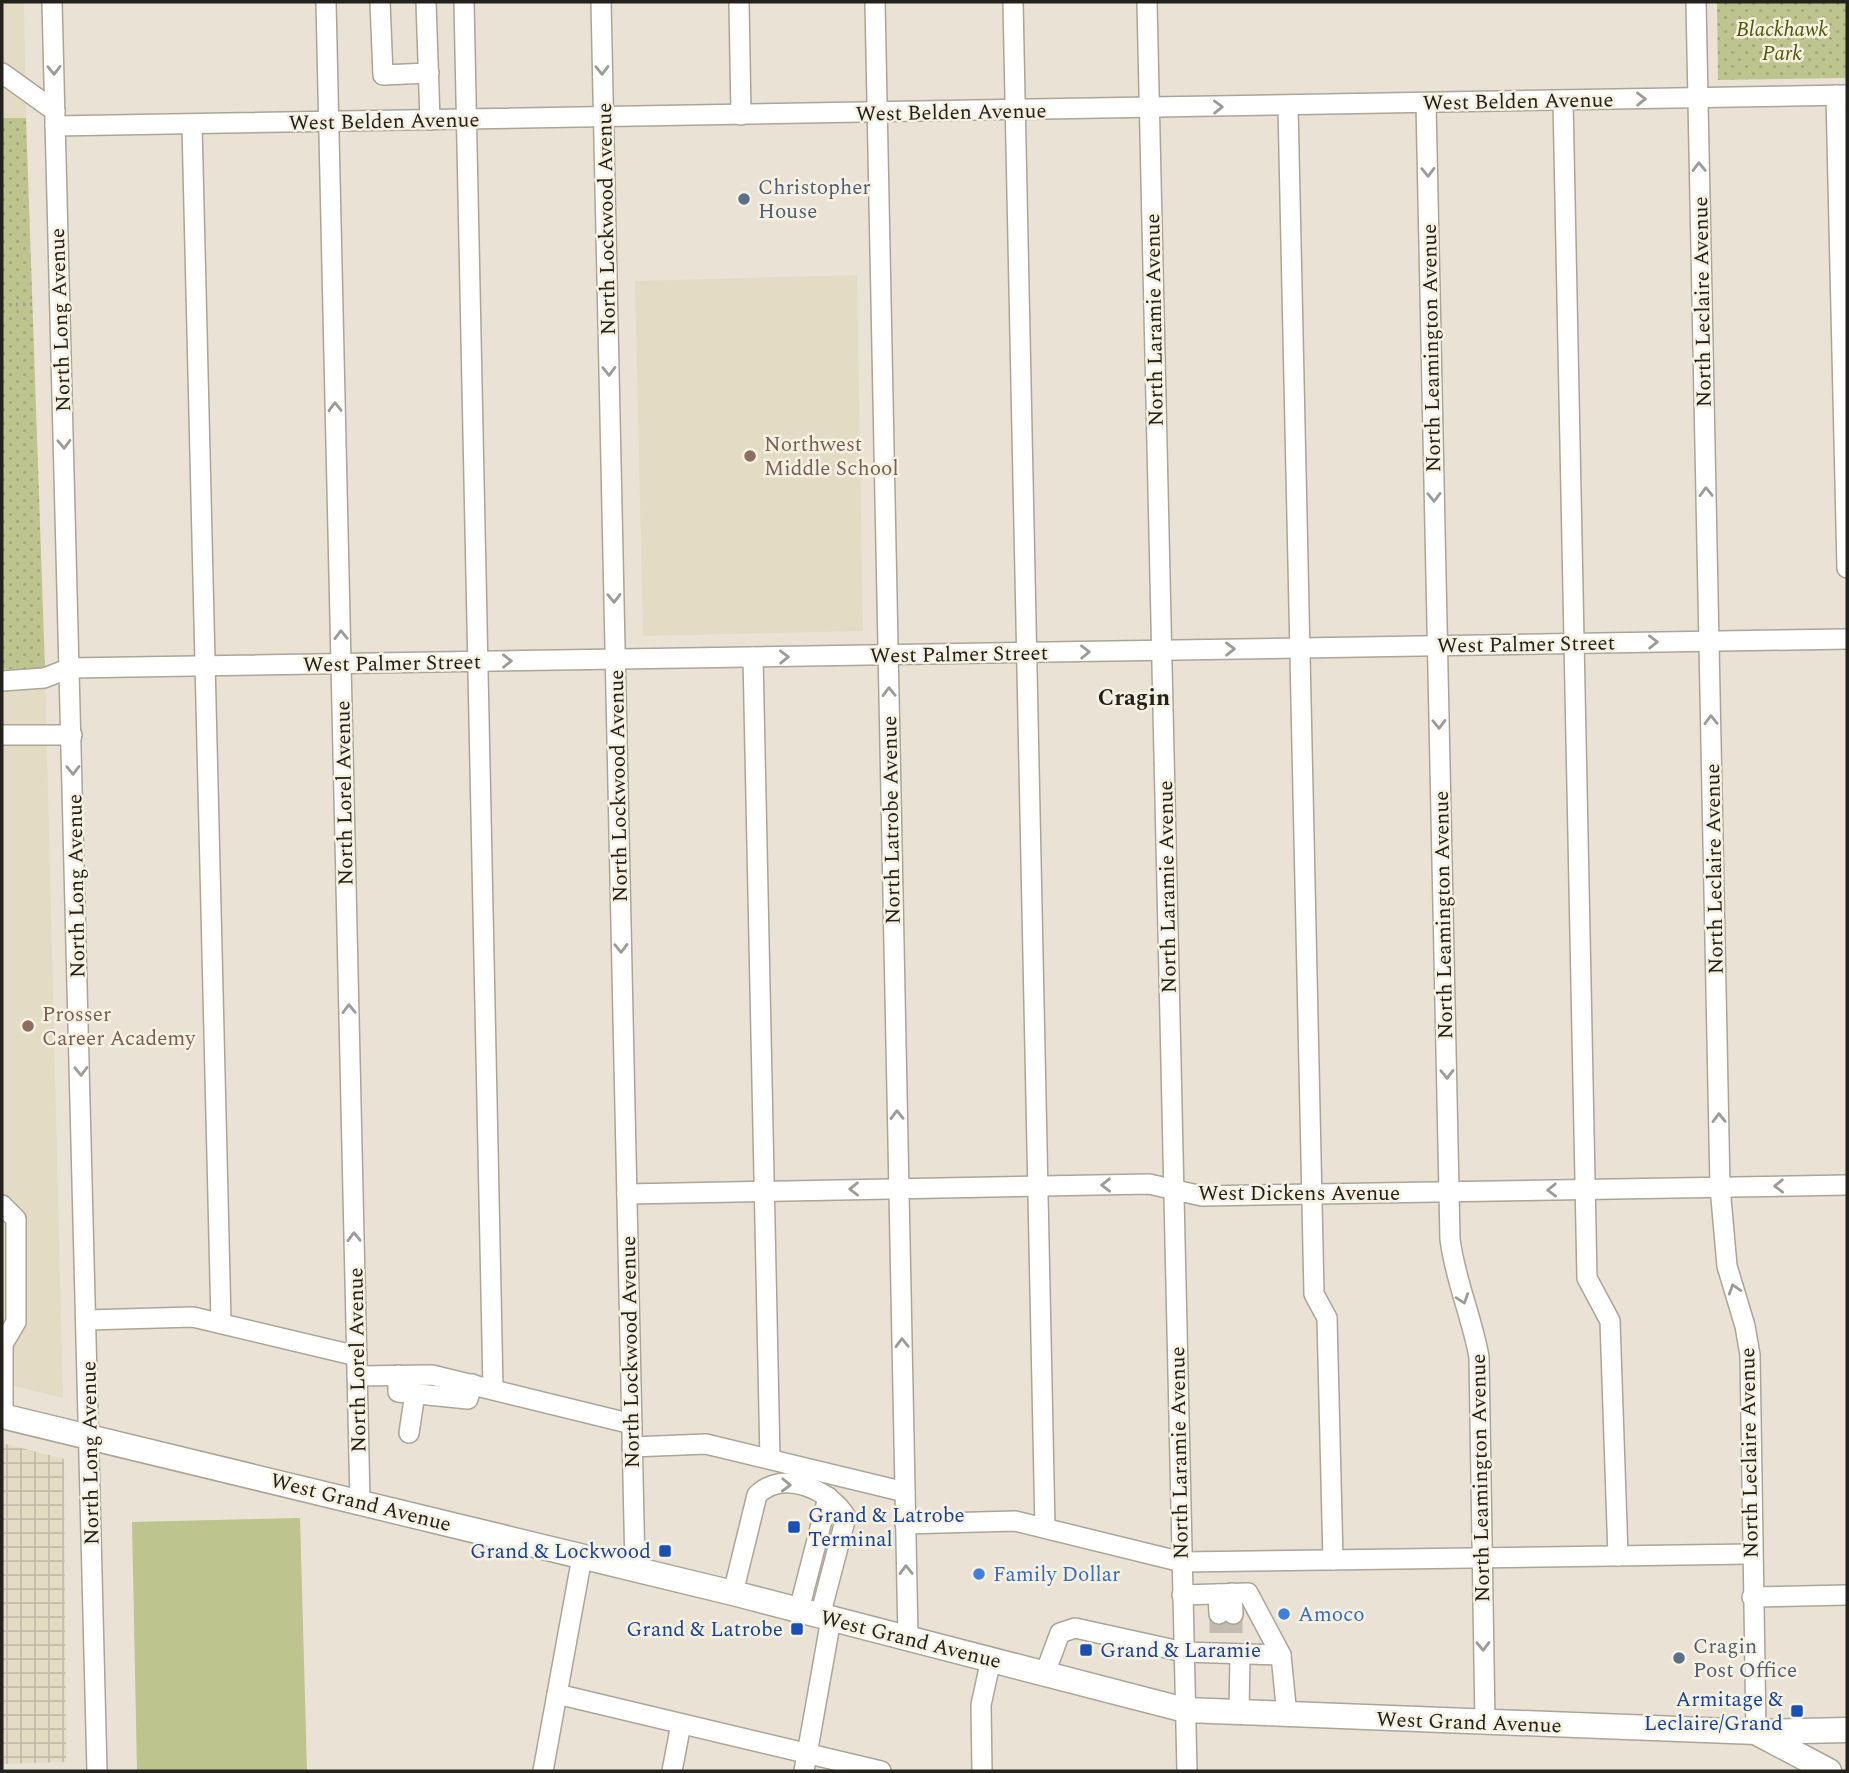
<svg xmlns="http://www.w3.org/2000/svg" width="1849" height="1773" viewBox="0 0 1849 1773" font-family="Spectral,serif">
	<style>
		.built { fill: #e4dbc5 }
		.industrial { fill: url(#industrial-grid) }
		.grass { fill: #bdc48d }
		.park { fill: url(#park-dots) }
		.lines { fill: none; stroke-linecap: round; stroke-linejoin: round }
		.minor-tunnel { stroke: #c2bcb0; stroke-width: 19; stroke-dasharray: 19 10; stroke-linecap: butt }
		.minor-casing { stroke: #aba597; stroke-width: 22 }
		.major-casing { stroke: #aba597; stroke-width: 27 }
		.path { stroke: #a5a095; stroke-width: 3.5; stroke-dasharray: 2 5; stroke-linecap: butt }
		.minor { stroke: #fff; stroke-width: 19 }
		.major { stroke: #fff; stroke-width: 24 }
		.oneway { stroke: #9c9b98 }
		.service-dot { fill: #5c6f8a; stroke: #f7f1e2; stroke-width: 2.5 }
		.education-dot { fill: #8d6e63; stroke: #f7f1e2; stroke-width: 2.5 }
		.transit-dot { fill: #1a4fb4; stroke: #f7f1e2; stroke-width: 2.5 }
		.shop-dot { fill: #3f7fe0; stroke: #f7f1e2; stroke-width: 2.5 }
		.labels { text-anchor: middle; stroke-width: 5; stroke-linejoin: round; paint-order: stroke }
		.park-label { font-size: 21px; font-style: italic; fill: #525704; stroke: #f7f1e2 }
		.street-label { font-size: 21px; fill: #23211b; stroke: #f7f1e2 }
		.service-label { font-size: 21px; fill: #4e5e75; stroke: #f7f1e2; text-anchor: start }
		.education-label { font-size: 21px; fill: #785e54; stroke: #f7f1e2; text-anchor: start }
		.transit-label { font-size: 21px; fill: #164399; stroke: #f7f1e2; text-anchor: end }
		.shop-label { font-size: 21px; fill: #366cbe; stroke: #f7f1e2; text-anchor: start }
		.neighbourhood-label { font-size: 23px; font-weight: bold; fill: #23211b; stroke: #f7f1e2 }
	</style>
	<defs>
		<pattern id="industrial-grid" width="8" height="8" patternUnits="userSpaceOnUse" patternTransform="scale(1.75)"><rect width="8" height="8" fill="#e4dbc5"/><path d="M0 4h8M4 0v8" fill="none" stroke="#c3bca9"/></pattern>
		<pattern id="park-dots" width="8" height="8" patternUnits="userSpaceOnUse" patternTransform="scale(1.75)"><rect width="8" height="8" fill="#bdc48d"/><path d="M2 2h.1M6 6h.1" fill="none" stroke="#a2a879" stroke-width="1.8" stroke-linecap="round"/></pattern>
	</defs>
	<rect width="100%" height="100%" fill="#eae3d5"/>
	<g class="built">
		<path d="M2 2H24L26 118H2Z"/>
		<path d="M857 275 863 631 643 636 635 281Z"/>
		<path d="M2 669H45L63 1398 2 1383Z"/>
	</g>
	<path class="industrial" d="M2 1443 64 1459 66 1762 2 1764Z"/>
	<path class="grass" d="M300 1518 307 1771H137L132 1522Z"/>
	<g class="park">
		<path d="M1717 2H1847V78L1718 80Z"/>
		<path d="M2 118H26L45 669H2Z"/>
	</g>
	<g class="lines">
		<g class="minor-tunnel">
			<path d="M1219 1614V1639"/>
			<path d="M1233 1614V1639"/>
		</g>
		<g class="minor-casing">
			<g id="minor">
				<path d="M52 2 97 1771"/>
				<path d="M326 2 360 1501"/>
				<path d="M380 2 383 75 429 73"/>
				<path d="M426 2 430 120"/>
				<path d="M464 2 493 1388"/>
				<path d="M601 2 635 1569"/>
				<path d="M739 2 741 115"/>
				<path d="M875 2 908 1638"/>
				<path d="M1013 2 1045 1528"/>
				<path d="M1147 2 1187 1771"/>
				<path d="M1696 2 1720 1187 1727 1266 1745 1326 1750 1355 1756 1732"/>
				<path d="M2 73 55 111"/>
				<path d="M1836 95 1847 568"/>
				<path d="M1563 100 1587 1278 1610 1321 1618 1556"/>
				<path d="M1426 103 1450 1239C1455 1280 1472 1317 1479 1357L1485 1723"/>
				<path d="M1288 106 1314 1294 1327 1318 1333 1560"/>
				<path d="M192 125 221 1322"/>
				<path d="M55 126 1847 95"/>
				<path d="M753 657 770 1459"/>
				<path d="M2 681 44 678 70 668 1847 639"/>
				<path d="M2 735H72"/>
				<path d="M627 1194 1149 1184 1202 1196 1847 1185"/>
				<path d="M2 1205 16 1219V1322L3 1344V1416"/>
				<path d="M87 1320 193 1317 357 1356"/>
				<path d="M398 1375V1392L468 1399 472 1384"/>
				<path d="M357 1376 432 1375 632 1424"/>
				<path d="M409 1433 415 1393"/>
				<path d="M632 1447 706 1444 905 1492"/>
				<path d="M905 1524 1015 1521 1182 1562 1751 1554"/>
				<path d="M733 1593 757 1495C783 1469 829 1489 846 1517L820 1616"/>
				<path d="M1232 1593 1233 1614"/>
				<path d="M1218 1594 1219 1614"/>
				<path d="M1182 1595 1248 1593 1281 1655 1287 1716"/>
				<path d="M1752 1597 1847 1595"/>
				<path d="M799 1610 828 1497"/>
				<path d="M1045 1673 1060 1633 1075 1628 1184 1652 1281 1655"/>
				<path d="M557 1694 881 1771"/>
				<path d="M1239 1713 1240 1654"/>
				<path d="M543 1771 582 1557"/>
				<path d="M672 1771 681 1724"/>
				<path d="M804 1771 831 1619"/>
				<path d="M982 1771 981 1705 991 1659"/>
			</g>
		</g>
		<g class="major-casing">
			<g id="major">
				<path d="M2 1416 733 1593 1185 1710 1756 1732 1847 1730"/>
				<path d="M1759 1734 1829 1771"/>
			</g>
		</g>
		<path class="path" d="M2 305 34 304"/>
		<use href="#minor" class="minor"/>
		<use href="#major" class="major"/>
	</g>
	<defs><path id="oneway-chevron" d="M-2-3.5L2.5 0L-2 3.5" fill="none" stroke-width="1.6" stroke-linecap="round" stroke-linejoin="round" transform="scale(1.75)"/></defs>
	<g class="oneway">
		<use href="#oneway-chevron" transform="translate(54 70) rotate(89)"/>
		<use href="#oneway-chevron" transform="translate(602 70) rotate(89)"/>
		<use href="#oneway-chevron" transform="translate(1641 99) rotate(-1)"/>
		<use href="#oneway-chevron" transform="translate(1218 107) rotate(-1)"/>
		<use href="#oneway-chevron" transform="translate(1699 167) rotate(-91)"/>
		<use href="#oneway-chevron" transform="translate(1428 172) rotate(89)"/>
		<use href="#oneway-chevron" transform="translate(609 371) rotate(89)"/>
		<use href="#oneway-chevron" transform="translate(335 407) rotate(-91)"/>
		<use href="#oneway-chevron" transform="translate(64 444) rotate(88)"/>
		<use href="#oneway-chevron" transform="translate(1706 492) rotate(-91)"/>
		<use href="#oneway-chevron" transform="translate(1434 497) rotate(89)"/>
		<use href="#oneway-chevron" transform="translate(614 598) rotate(89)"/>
		<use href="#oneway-chevron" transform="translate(341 635) rotate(-91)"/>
		<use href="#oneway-chevron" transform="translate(1653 642) rotate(-1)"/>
		<use href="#oneway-chevron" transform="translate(1230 649) rotate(-1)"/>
		<use href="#oneway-chevron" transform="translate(1085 652) rotate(-1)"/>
		<use href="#oneway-chevron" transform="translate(784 657) rotate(-1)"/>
		<use href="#oneway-chevron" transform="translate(507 661) rotate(-1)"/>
		<use href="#oneway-chevron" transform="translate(889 692) rotate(-91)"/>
		<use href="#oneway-chevron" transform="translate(1711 720) rotate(-91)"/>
		<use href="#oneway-chevron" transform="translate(1439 724) rotate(89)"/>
		<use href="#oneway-chevron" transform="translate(73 770) rotate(89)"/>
		<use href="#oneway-chevron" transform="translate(621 948) rotate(89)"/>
		<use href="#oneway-chevron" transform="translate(349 1009) rotate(-91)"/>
		<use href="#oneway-chevron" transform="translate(81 1071) rotate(89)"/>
		<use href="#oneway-chevron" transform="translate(1447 1074) rotate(89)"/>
		<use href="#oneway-chevron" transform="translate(897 1115) rotate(-91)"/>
		<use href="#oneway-chevron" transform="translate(1719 1118) rotate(-91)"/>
		<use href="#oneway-chevron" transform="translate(1106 1185) rotate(179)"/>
		<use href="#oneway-chevron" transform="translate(1779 1186) rotate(179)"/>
		<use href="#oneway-chevron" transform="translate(854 1189) rotate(179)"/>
		<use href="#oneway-chevron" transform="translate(1552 1190) rotate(179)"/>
		<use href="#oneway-chevron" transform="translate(354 1237) rotate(-91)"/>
		<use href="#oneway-chevron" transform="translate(1734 1289) rotate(-107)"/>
		<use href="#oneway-chevron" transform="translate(1463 1299) rotate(71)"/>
		<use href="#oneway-chevron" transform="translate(902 1343) rotate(-91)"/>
		<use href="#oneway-chevron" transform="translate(786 1485) rotate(2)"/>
		<use href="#oneway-chevron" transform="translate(906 1570) rotate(-91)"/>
		<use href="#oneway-chevron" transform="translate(1483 1646) rotate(89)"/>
	</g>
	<g class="service-dot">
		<circle cx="744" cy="199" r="7"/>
		<circle cx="1679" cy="1658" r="7"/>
	</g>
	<g class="education-dot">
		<circle cx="750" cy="456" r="7"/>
		<circle cx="28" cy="1026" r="7"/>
	</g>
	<g class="transit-dot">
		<rect x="787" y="1520" width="14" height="14" rx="3.5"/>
		<rect x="658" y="1544" width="14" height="14" rx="3.5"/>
		<rect x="790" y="1622" width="14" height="14" rx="3.5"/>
		<rect x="1079" y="1643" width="14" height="14" rx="3.5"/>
		<rect x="1790" y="1704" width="14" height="14" rx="3.5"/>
	</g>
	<g class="shop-dot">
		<circle cx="979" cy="1574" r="7"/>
		<circle cx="1284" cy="1614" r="7"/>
	</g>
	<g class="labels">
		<g class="park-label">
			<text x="1782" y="36">Blackhawk<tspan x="1782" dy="24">Park</tspan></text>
		</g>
		<g class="street-label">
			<text transform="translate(1518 101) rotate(-1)" y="7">West Belden Avenue</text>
			<text transform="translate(951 112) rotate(-1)" y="7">West Belden Avenue</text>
			<text transform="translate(384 121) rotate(-1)" y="7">West Belden Avenue</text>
			<text transform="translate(606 219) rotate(-91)" y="7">North Lockwood Avenue</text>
			<text transform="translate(1702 302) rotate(-91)" y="7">North Leclaire Avenue</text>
			<text transform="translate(60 320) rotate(-92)" y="7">North Long Avenue</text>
			<text transform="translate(1154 320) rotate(-91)" y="7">North Laramie Avenue</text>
			<text transform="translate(1431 348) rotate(-91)" y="7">North Leamington Avenue</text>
			<text transform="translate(1526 644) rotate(-1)" y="7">West Palmer Street</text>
			<text transform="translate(959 654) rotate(-1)" y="7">West Palmer Street</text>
			<text transform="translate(392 663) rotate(-1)" y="7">West Palmer Street</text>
			<text transform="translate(618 786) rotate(-91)" y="7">North Lockwood Avenue</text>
			<text transform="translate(344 793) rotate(-91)" y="7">North Lorel Avenue</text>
			<text transform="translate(891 820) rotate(-91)" y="7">North Latrobe Avenue</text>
			<text transform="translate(1714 869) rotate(-91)" y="7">North Leclaire Avenue</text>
			<text transform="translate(76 886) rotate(-91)" y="7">North Long Avenue</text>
			<text transform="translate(1167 887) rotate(-91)" y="7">North Laramie Avenue</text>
			<text transform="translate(1443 915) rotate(-91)" y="7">North Leamington Avenue</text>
			<text x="1299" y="1200">West Dickens Avenue</text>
			<text transform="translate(630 1352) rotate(-91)" y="7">North Lockwood Avenue</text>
			<text transform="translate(357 1360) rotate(-91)" y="7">North Lorel Avenue</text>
			<text transform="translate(90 1453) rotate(-91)" y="7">North Long Avenue</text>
			<text transform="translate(1179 1453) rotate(-91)" y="7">North Laramie Avenue</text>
			<text transform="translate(1749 1453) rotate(-91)" y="7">North Leclaire Avenue</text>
			<text transform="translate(1480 1478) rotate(-91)" y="7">North Leamington Avenue</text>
			<text transform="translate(361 1502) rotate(14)" y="7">West Grand Avenue</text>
			<text transform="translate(911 1639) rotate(14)" y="7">West Grand Avenue</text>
			<text transform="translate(1469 1722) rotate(2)" y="7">West Grand Avenue</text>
		</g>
		<g class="service-label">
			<text x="758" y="194">Christopher<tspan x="758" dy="24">House</tspan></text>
			<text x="1693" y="1653">Cragin<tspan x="1693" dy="24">Post Office</tspan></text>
		</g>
		<g class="education-label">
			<text x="764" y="451">Northwest<tspan x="764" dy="24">Middle School</tspan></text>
			<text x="42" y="1021">Prosser<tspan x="42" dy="24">Career Academy</tspan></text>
		</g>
		<g class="transit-label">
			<text x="808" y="1522" text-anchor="start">Grand &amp; Latrobe<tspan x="808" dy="24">Terminal</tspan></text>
			<text x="651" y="1558">Grand &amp; Lockwood</text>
			<text x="783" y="1636">Grand &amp; Latrobe</text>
			<text x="1100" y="1657" text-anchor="start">Grand &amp; Laramie</text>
			<text x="1783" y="1706">Armitage &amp;<tspan x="1783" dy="24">Leclaire/Grand</tspan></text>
		</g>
		<g class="shop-label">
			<text x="993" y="1581">Family Dollar</text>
			<text x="1298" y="1621">Amoco</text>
		</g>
		<g class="neighbourhood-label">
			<text x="1134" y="705">Cragin</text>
		</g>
	</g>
	<rect width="1849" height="1773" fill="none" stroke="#23211b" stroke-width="7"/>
</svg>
